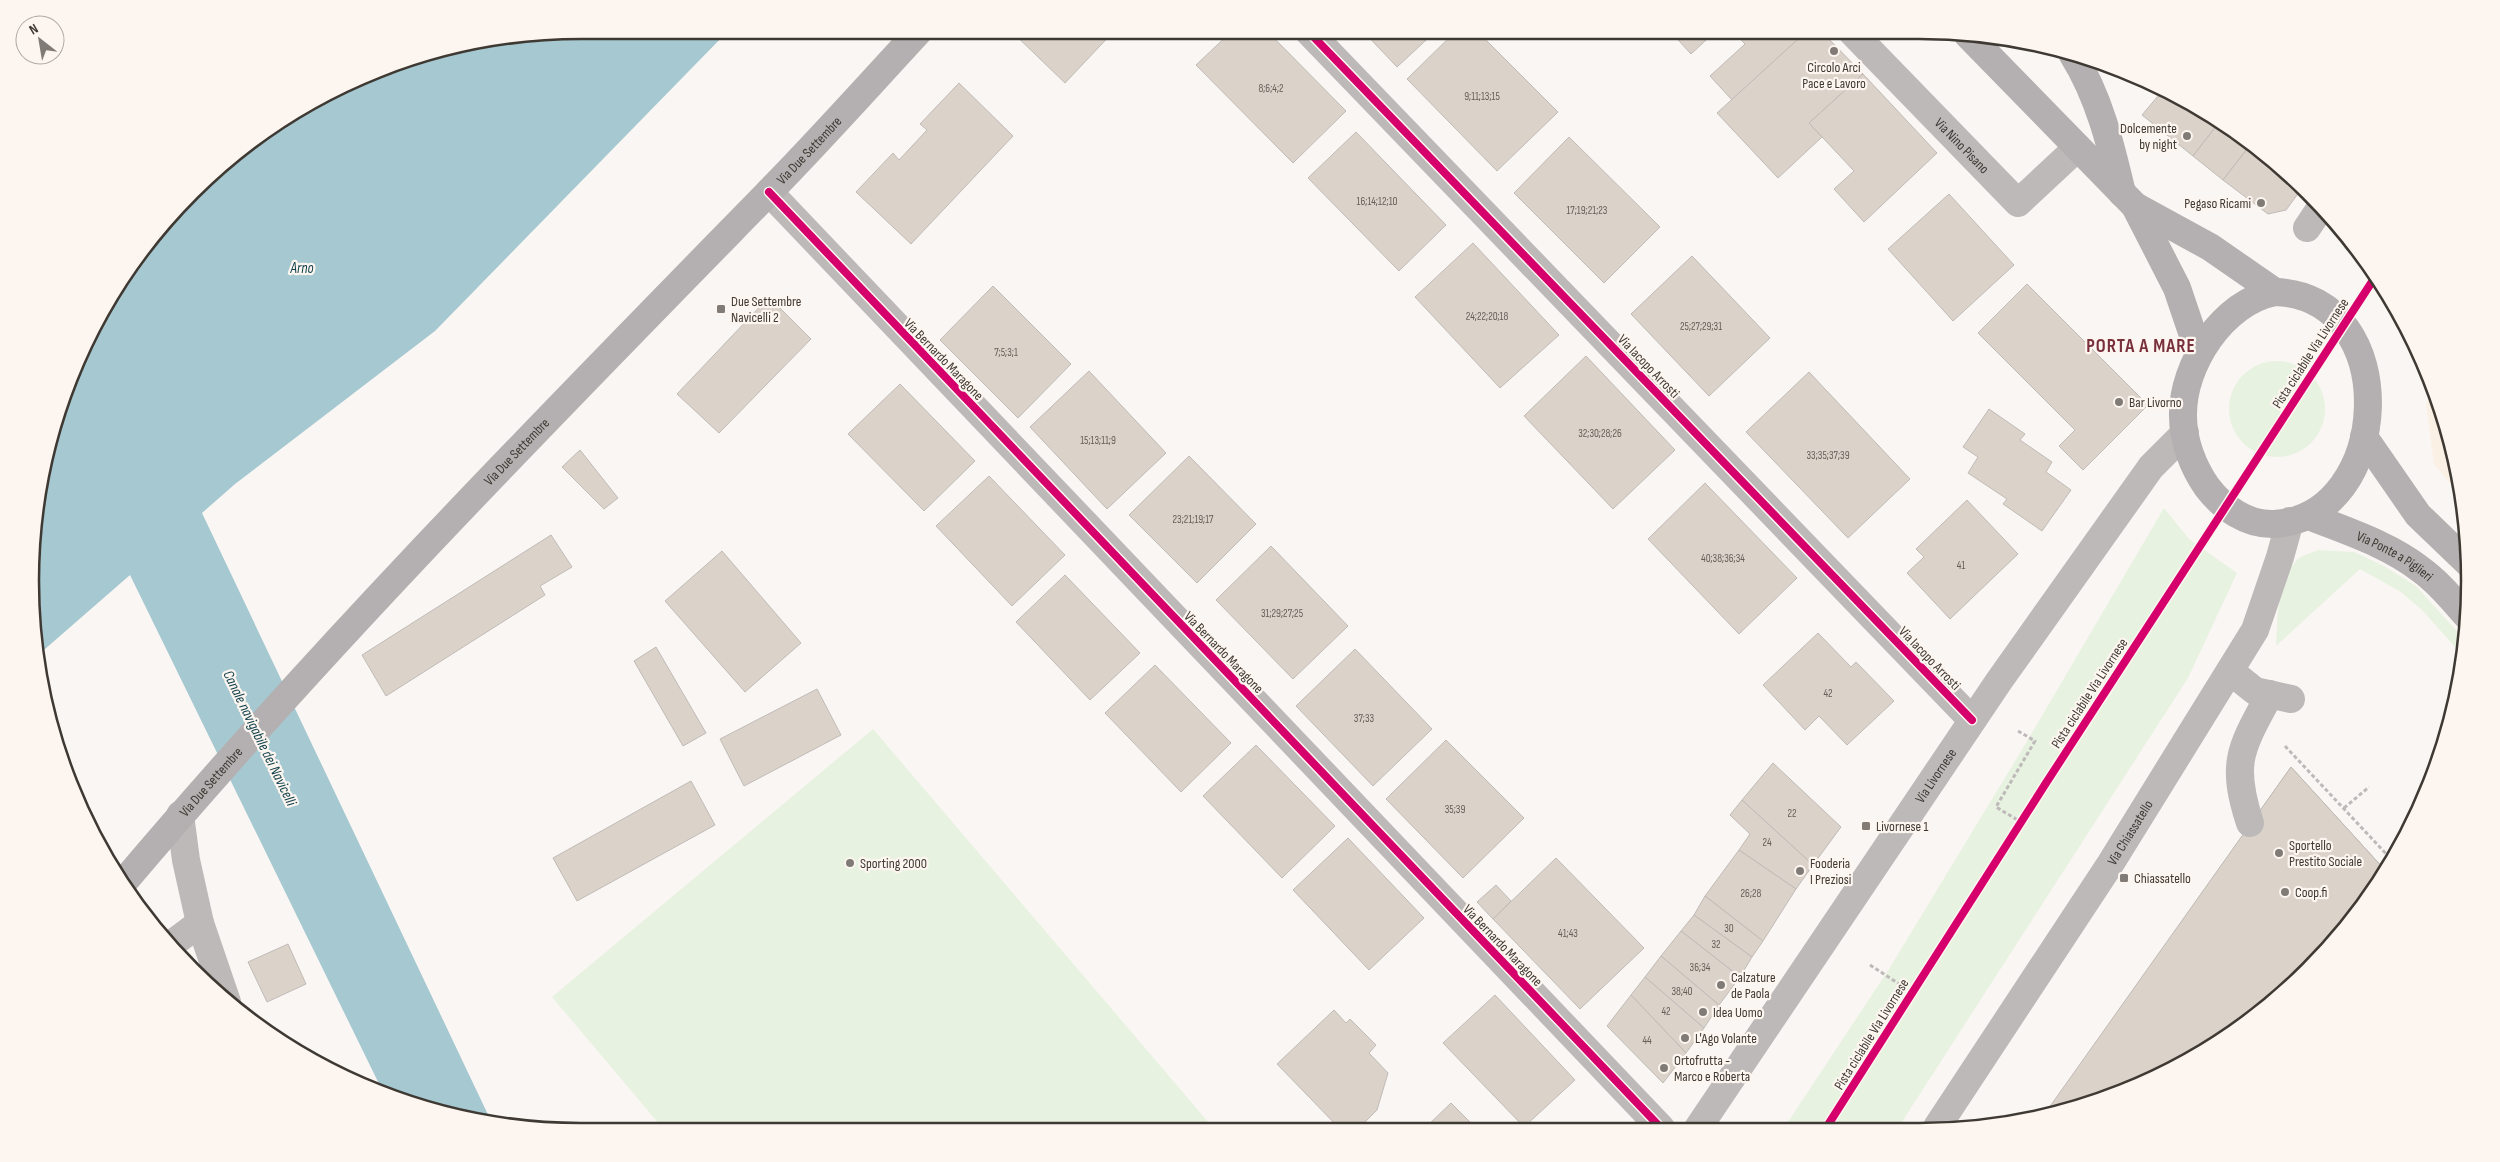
<svg xmlns="http://www.w3.org/2000/svg" width="2500" height="1162" viewBox="0 0 2500 1162" font-family="'Sofia Sans Condensed',sans-serif">
	<style>
		.industrial { fill: #faf0e4 }
		.green { fill: #e8f2e1 }
		.water { fill: #a5c8d1 }
		.building { fill: #dbd2ca; stroke: #c0bbb7 }
		.lines { fill: none; stroke-linecap: round; stroke-linejoin: round }
		.path { stroke: #bdbab9; stroke-width: 3; stroke-dasharray: 4 2.5; stroke-linecap: butt }
		.minor { stroke: #bdb9b9; stroke-width: 28 }
		.major { stroke: #b4b0b1; stroke-width: 28 }
		.cycleway-casing { stroke: #fdf6f0; stroke-width: 11 }
		.cycleway { stroke: #d6006c; stroke-width: 8 }
		.poi-dot { fill: #807b76; stroke: #fdf6f0; stroke-width: 2 }
		.labels { text-anchor: middle; stroke-width: 4.5; stroke-linejoin: round; paint-order: stroke }
		.number-label { font-size: 11px; fill: #665f59 }
		.poi-label { font-size: 14px; fill: #3f3933; stroke: #fdf6f0; text-anchor: start }
		.street-label { font-size: 14px; fill: #3f3933; stroke: #fdf6f0 }
		.water-label { font-size: 15px; font-style: italic; fill: #0e3f4a; stroke: #fdf6f0 }
		.district-label { font-size: 19px; font-weight: bold; letter-spacing: 1px; fill: #78313c; stroke: #fdf6f0 }
		.rim { fill: none; stroke: #3f3933; stroke-width: 2.5 }
	</style>
	<rect width="100%" height="100%" fill="#faf6f3"/>
	<path class="industrial" d="M2435 392 2459 473 2462 497 2434 464 2426 403Z"/>
	<g class="green">
		<path d="M2348 240 2377 275 2343 248Z"/>
		<circle cx="2277" cy="409" r="48"/>
		<path d="M2164 508 2189 539 2237 573 2188 678 1898 1128H1784L1889 969 2023 748Z"/>
		<path d="M2318 550 2354 552 2384 566 2416 586 2464 639 2463 656 2423 611 2401 592 2360 569 2276 646C2278 618 2276 582 2297 560 2302 555 2311 553 2318 550Z"/>
		<path d="M873 729 1215 1130 666 1132 552 997Z"/>
	</g>
	<path class="water" d="M581 30H729L435 331 235 484 202 513 492 1123 474 1121 384 1094 130 575 37 656 30 581 41 474 72 370 104 305 167 218 218 167 306 104 404 59 474 41Z"/>
	<g class="building">
		<path d="M1010 30H1115L1065 83Z"/>
		<path d="M1233 30H1266L1346 111 1293 163 1196 65Z"/>
		<path d="M1362 30H1437L1397 67Z"/>
		<path d="M1457 30H1476L1558 112 1497 171 1407 79Z"/>
		<path d="M1669 30H1717L1691 54Z"/>
		<path d="M1732 30H1808L1732 100 1710 76 1745 44Z"/>
		<path d="M1808 30H1820L1863 74 1809 123 1822 137 1778 178 1717 113Z"/>
		<path d="M1863 74 1937 153 1864 222 1834 189 1854 171 1809 123Z"/>
		<path d="M959 83 1013 136 911 244 856 192 893 153 899 160 927 130 920 124Z"/>
		<path d="M2163 90 2221 120 2193 156 2142 115Z"/>
		<path d="M2221 120 2251 144 2223 180 2193 156Z"/>
		<path d="M1356 132 1446 225 1399 271 1308 178Z"/>
		<path d="M1569 137 1660 227 1604 283 1514 193Z"/>
		<path d="M2251 144 2303 187 2286 210 2268 214 2223 180Z"/>
		<path d="M1949 194 2014 265 1953 321 1888 249Z"/>
		<path d="M1473 243 1559 335 1500 388 1415 297Z"/>
		<path d="M1692 256 1770 338 1709 396 1631 314Z"/>
		<path d="M2027 284 2148 405 2083 470 2059 446 2075 430 1978 333Z"/>
		<path d="M993 286 1071 364 1018 418 940 340Z"/>
		<path d="M769 297 811 339 719 433 677 394Z"/>
		<path d="M1586 356 1675 450 1613 509 1524 416Z"/>
		<path d="M1089 371 1166 453 1107 509 1030 427Z"/>
		<path d="M1809 372 1910 479 1848 538 1746 432Z"/>
		<path d="M900 384 975 461 924 511 848 434Z"/>
		<path d="M1989 409 2025 434 2020 440 2052 462 2046 472 2071 490 2042 531 2003 504 2007 499 1968 473 1978 457 1963 447Z"/>
		<path d="M580 450 618 498 604 509 562 467Z"/>
		<path d="M1189 456 1256 524 1197 583 1129 515Z"/>
		<path d="M989 476 1065 555 1012 606 936 526Z"/>
		<path d="M1705 483 1797 578 1739 634 1648 539Z"/>
		<path d="M1967 500 2018 554 1950 619 1907 573 1924 557 1916 549Z"/>
		<path d="M551 535 572 567 540 586 545 595 386 696 362 655Z"/>
		<path d="M1271 546 1348 626 1293 679 1216 600Z"/>
		<path d="M722 551 801 643 745 692 665 601Z"/>
		<path d="M1065 575 1140 653 1090 700 1016 622Z"/>
		<path d="M1818 633 1851 667 1856 662 1894 701 1847 745 1819 716 1805 730 1763 685Z"/>
		<path d="M656 647 706 733 683 746 634 661Z"/>
		<path d="M1355 649 1432 729 1373 786 1296 706Z"/>
		<path d="M1155 665 1231 743 1181 792 1105 713Z"/>
		<path d="M817 689 841 735 744 786 720 739Z"/>
		<path d="M1446 740 1524 818 1463 878 1386 799Z"/>
		<path d="M1256 745 1335 826 1282 878 1203 796Z"/>
		<path d="M1773 763 1841 827 1813 865 1742 800Z"/>
		<path d="M2291 767 2384 869 2356 916 2255 1018 2174 1065 2123 1005Z"/>
		<path d="M2291 767 2384 869 2356 916 2255 1018 2130 1090 2046 1112Z"/>
		<path d="M691 781 715 825 577 901 553 858Z"/>
		<path d="M1742 800 1813 865 1796 889 1739 850 1750 834 1730 815Z"/>
		<path d="M1348 838 1424 918 1369 970 1293 890Z"/>
		<path d="M1739 850 1796 889 1763 941 1705 896Z"/>
		<path d="M1556 858 1644 948 1580 1009 1493 919Z"/>
		<path d="M1496 885 1511 901 1493 919 1477 902Z"/>
		<path d="M1705 896 1763 941 1752 957 1694 915Z"/>
		<path d="M1694 915 1752 957 1740 977 1681 931Z"/>
		<path d="M1681 931 1740 977 1719 1005 1661 956Z"/>
		<path d="M288 944 306 984 267 1002 248 962Z"/>
		<path d="M1661 956 1719 1005 1704 1028 1645 977Z"/>
		<path d="M1645 977 1704 1028 1686 1053 1631 995Z"/>
		<path d="M1495 995 1575 1080 1524 1127 1443 1043Z"/>
		<path d="M1631 995 1686 1053 1663 1083 1607 1026Z"/>
		<path d="M1334 1010 1346 1023 1350 1019 1376 1045 1369 1053 1388 1073 1377 1110 1358 1129H1340L1277 1064Z"/>
		<path d="M1451 1103 1477 1129H1424Z"/>
	</g>
	<g class="lines">
		<g class="path">
			<path d="M2018 731 2035 741 1996 807 2021 822"/>
			<path d="M2285 746 2390 858"/>
			<path d="M2344 808 2369 787"/>
			<path d="M1870 965 1913 993"/>
		</g>
		<g class="minor">
			<path d="M1307 30 1972 720"/>
			<path id="s1" d="M1850 30 2018 203 2077 148"/>
			<path d="M769 192 1661 1128"/>
			<path d="M2307 228 2321 207"/>
			<path d="M2230 671 2255 691 2291 699"/>
			<path d="M180 815 186 860 200 923 227 1002"/>
			<path d="M2250 823C2230 762 2241 748 2270 694"/>
			<path d="M169 946 200 923"/>
			<path id="s2" d="M1937 1127 2109 866 2255 630 2280 557 2290 521"/>
			<path id="s3" d="M1698 1128 1999 681 2151 467 2185 433"/>
		</g>
		<g class="major">
			<path d="M1968 35 2135 206 2177 288 2199 353"/>
			<path d="M2073 55C2099 96 2111 146 2122 193"/>
			<path d="M2135 206 2210 247 2275 292"/>
			<path d="M2275 292C2405 296 2393 518 2274 524 2247 525 2223 508 2207 487 2193 467 2183 441 2183 416 2182 365 2223 302 2275 292Z"/>
			<path d="M2364 437 2418 515 2468 563"/>
			<path id="s4" d="M2309 516C2346 531 2388 544 2420 569 2438 582 2452 599 2467 616"/>
			<path id="s5" d="M123 883C326 643 548 418 768 193 820 140 870 84 920 30"/>
		</g>
		<g class="cycleway-casing">
			<g id="cycleway">
				<path d="M1307 30 1972 720"/>
				<path d="M769 192 1661 1128"/>
				<path d="M1826 1128 2046 783 2377 274"/>
			</g>
		</g>
		<use href="#cycleway" class="cycleway"/>
	</g>
	<g class="poi-dot">
		<circle cx="1834" cy="51" r="5"/>
		<circle cx="2187" cy="136" r="5"/>
		<circle cx="2261" cy="203" r="5"/>
		<rect x="716" y="304" width="10" height="10" rx="2.5"/>
		<circle cx="2119" cy="402" r="5"/>
		<rect x="1861" y="821" width="10" height="10" rx="2.5"/>
		<circle cx="2279" cy="853" r="5"/>
		<circle cx="850" cy="863" r="5"/>
		<circle cx="1800" cy="871" r="5"/>
		<rect x="2119" y="873" width="10" height="10" rx="2.5"/>
		<circle cx="2285" cy="892" r="5"/>
		<circle cx="1721" cy="985" r="5"/>
		<circle cx="1703" cy="1012" r="5"/>
		<circle cx="1685" cy="1038" r="5"/>
		<circle cx="1664" cy="1068" r="5"/>
	</g>
	<g class="labels">
		<g class="number-label">
			<text x="1271" y="92">8;6;4;2</text>
			<text x="1482" y="100">9;11;13;15</text>
			<text x="1377" y="205">16;14;12;10</text>
			<text x="1587" y="214">17;19;21;23</text>
			<text x="1487" y="320">24;22;20;18</text>
			<text x="1701" y="330">25;27;29;31</text>
			<text x="1006" y="356">7;5;3;1</text>
			<text x="1600" y="437">32;30;28;26</text>
			<text x="1098" y="444">15;13;11;9</text>
			<text x="1828" y="459">33;35;37;39</text>
			<text x="1193" y="523">23;21;19;17</text>
			<text x="1723" y="562">40;38;36;34</text>
			<text x="1961" y="569">41</text>
			<text x="1282" y="617">31;29;27;25</text>
			<text x="1828" y="697">42</text>
			<text x="1364" y="722">37;33</text>
			<text x="1455" y="813">35;39</text>
			<text x="1792" y="817">22</text>
			<text x="1767" y="846">24</text>
			<text x="1751" y="897">26;28</text>
			<text x="1729" y="932">30</text>
			<text x="1568" y="937">41;43</text>
			<text x="1716" y="948">32</text>
			<text x="1700" y="971">36;34</text>
			<text x="1682" y="995">38;40</text>
			<text x="1666" y="1015">42</text>
			<text x="1647" y="1044">44</text>
		</g>
		<g class="poi-label">
			<text x="1834" y="72" text-anchor="middle">Circolo Arci<tspan x="1834" dy="16">Pace e Lavoro</tspan></text>
			<text x="2177" y="133" text-anchor="end">Dolcemente<tspan x="2177" dy="16">by night</tspan></text>
			<text x="2251" y="208" text-anchor="end">Pegaso Ricami</text>
			<text x="731" y="306">Due Settembre<tspan x="731" dy="16">Navicelli 2</tspan></text>
			<text x="2129" y="407">Bar Livorno</text>
			<text x="1876" y="831">Livornese 1</text>
			<text x="2289" y="850">Sportello<tspan x="2289" dy="16">Prestito Sociale</tspan></text>
			<text x="860" y="868">Sporting 2000</text>
			<text x="1810" y="868">Fooderia<tspan x="1810" dy="16">I Preziosi</tspan></text>
			<text x="2134" y="883">Chiassatello</text>
			<text x="2295" y="897">Coop.fi</text>
			<text x="1731" y="982">Calzature<tspan x="1731" dy="16">de Paola</tspan></text>
			<text x="1713" y="1017">Idea Uomo</text>
			<text x="1695" y="1043">L'Ago Volante</text>
			<text x="1674" y="1065">Ortofrutta -<tspan x="1674" dy="16">Marco e Roberta</tspan></text>
		</g>
		<g class="street-label">
			<text dy="5" stroke="none"><textPath href="#s1" startOffset="161">Via Nino Pisano</textPath></text>
			<text dy="5" stroke="none"><textPath href="#s5" startOffset="1004">Via Due Settembre</textPath></text>
			<text transform="translate(2310 353) rotate(-57)" y="5">Pista ciclabile Via Livornese</text>
			<text transform="translate(944 359) rotate(46)" y="5">Via Bernardo Maragone</text>
			<text transform="translate(1649 366) rotate(46)" y="5">Via Iacopo Arrosti</text>
			<text dy="5" stroke="none"><textPath href="#s5" startOffset="584">Via Due Settembre</textPath></text>
			<text dy="5" stroke="none"><textPath href="#s4" startOffset="95">Via Ponte a Piglieri</textPath></text>
			<text transform="translate(1224 652) rotate(46)" y="5">Via Bernardo Maragone</text>
			<text transform="translate(1930 658) rotate(46)" y="5">Via Iacopo Arrosti</text>
			<text transform="translate(2089 693) rotate(-57)" y="5">Pista ciclabile Via Livornese</text>
			<text dy="5" stroke="none"><textPath href="#s3" startOffset="425">Via Livornese</textPath></text>
			<text dy="5" stroke="none"><textPath href="#s5" startOffset="134">Via Due Settembre</textPath></text>
			<text dy="5" stroke="none"><textPath href="#s2" startOffset="352">Via Chiassatello</textPath></text>
			<text transform="translate(1503 945) rotate(46)" y="5">Via Bernardo Maragone</text>
			<text transform="translate(1871 1034) rotate(-58)" y="5">Pista ciclabile Via Livornese</text>
		</g>
		<g class="water-label">
			<text x="302" y="273">Arno</text>
			<text transform="translate(260 738) rotate(64)" y="5">Canale navigabile dei Navicelli</text>
		</g>
		<g class="district-label">
			<text x="2141" y="352">PORTA A MARE</text>
		</g>
	</g>
	<path d="M0 0H2500V1162H0ZM581 39H1919A542 542 0 0 1 2461 581V581A542 542 0 0 1 1919 1123H581A542 542 0 0 1 39 581V581A542 542 0 0 1 581 39Z" fill="#fdf6f0" fill-rule="evenodd"/>
	<path class="rim" d="M581 39H1919A542 542 0 0 1 2461 581V581A542 542 0 0 1 1919 1123H581A542 542 0 0 1 39 581V581A542 542 0 0 1 581 39Z"/>
	<g transform="translate(40 40) rotate(329)"><circle r="24" fill="#fdf6f0" stroke="#b1aaa4"/>
	<path d="M0-4L9 19L0 12L-9 19Z" fill="#807b76"/>
	<text y="-8" font-size="14" font-weight="bold" text-anchor="middle" fill="#3f3933">N</text>
	</g>
</svg>
